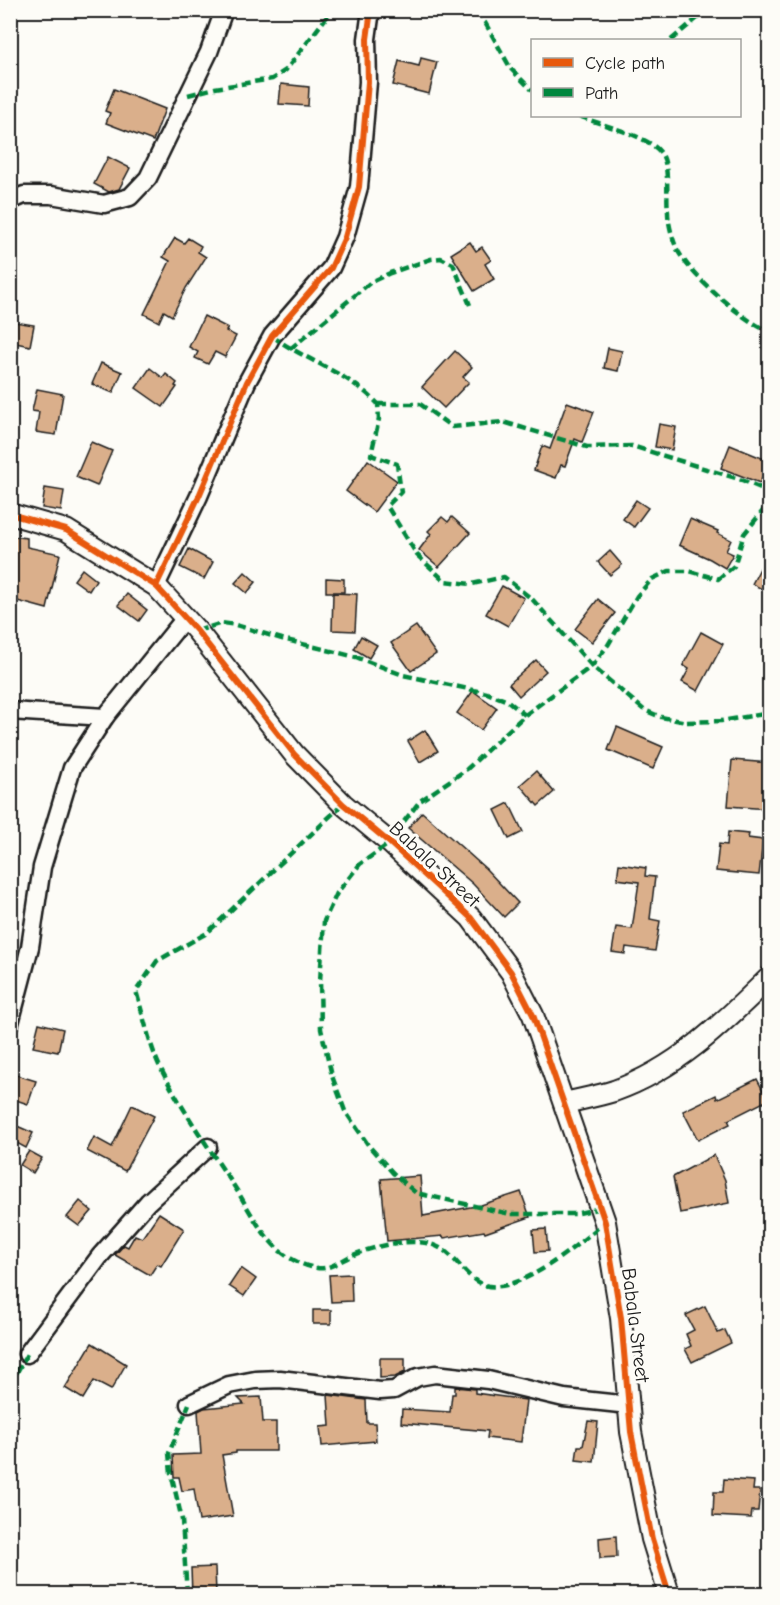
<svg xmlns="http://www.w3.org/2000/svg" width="780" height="1605" viewBox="0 0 780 1605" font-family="'Comic Neue',sans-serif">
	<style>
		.building { fill: #daaf8b; stroke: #1c1c1c; stroke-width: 1.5 }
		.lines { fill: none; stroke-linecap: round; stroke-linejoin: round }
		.minor-casing { stroke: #1c1c1c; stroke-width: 21 }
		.tertiary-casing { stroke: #1c1c1c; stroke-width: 24 }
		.minor { stroke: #fdfcf7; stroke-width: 16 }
		.tertiary { stroke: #fdfcf7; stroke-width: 20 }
		.quiet { stroke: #00873e; stroke-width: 4.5; stroke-dasharray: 9 4.5; stroke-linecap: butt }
		.cycleway-casing { stroke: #fdfcf7; stroke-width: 10 }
		.cycleway { stroke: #e8590c; stroke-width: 6 }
		.labels { text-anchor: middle; stroke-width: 6; stroke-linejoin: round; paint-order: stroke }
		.street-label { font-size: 20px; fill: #1c1c1c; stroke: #fdfcf7 }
	</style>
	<rect width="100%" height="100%" fill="#fdfcf7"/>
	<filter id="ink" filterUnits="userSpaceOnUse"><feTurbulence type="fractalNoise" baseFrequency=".0167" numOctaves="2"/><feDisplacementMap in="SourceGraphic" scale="12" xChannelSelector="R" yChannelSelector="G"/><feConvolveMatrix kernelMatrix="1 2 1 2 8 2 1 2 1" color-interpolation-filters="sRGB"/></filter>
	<g filter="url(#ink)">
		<g class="building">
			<path d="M421 58 437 62 429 94 393 85 399 61 419 66Z"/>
			<path d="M281 84 309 87 308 106 279 104Z"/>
			<path d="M114 89 165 109 153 141 106 123 110 113 105 111Z"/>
			<path d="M108 157 130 168 119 189 109 192 94 184Z"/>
			<path d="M175 238 184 243 188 238 201 246 198 252 206 257 186 288 172 316 164 311 159 322 144 314 170 261 163 257Z"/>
			<path d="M470 242 476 251 482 247 491 260 485 264 494 279 474 291 451 254Z"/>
			<path d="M204 316 228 328 226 331 236 336 225 357 215 352 208 364 195 358 198 352 189 347Z"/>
			<path d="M15 322 34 325 30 346 11 342Z"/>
			<path d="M608 348 622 351 618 371 604 368Z"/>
			<path d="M455 351 472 367 463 377 469 382 444 408 422 387Z"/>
			<path d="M101 363 122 372 113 393 92 384Z"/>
			<path d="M150 368 163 378 166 374 177 383 175 386 177 387 163 407 136 388Z"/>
			<path d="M37 389 63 394 56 435 36 432 39 412 32 411Z"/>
			<path d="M567 402 594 412 582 442 575 439 565 466 561 465 556 478 534 470 542 446 550 449Z"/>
			<path d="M659 424 676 427 672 450 655 447Z"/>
			<path d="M91 442 112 451 97 486 76 477Z"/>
			<path d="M730 445 769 461 760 483 721 468Z"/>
			<path d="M368 460 397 481 374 512 346 491Z"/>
			<path d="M45 488 64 491 61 511 42 508Z"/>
			<path d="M636 500 648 508 634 527 623 519Z"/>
			<path d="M442 517 448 522 452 517 470 533 439 567 419 550 431 534 428 531Z"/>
			<path d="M690 519 718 531 717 533 731 540 726 551 733 554 725 568 710 559 679 545Z"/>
			<path d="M10 536 27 538V547L60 554 47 609 10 599Z"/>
			<path d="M189 549 213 562 204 579 180 567Z"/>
			<path d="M770 549V593L752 584Z"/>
			<path d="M610 551 622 565 610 575 598 562Z"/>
			<path d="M82 569 96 580 89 591 74 580Z"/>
			<path d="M245 572 256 582 247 593 235 583Z"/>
			<path d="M326 578 344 579V592H326Z"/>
			<path d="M502 586 524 598 508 626 486 614Z"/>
			<path d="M333 593 357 594 355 631 332 630Z"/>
			<path d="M127 594 147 610 139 621 118 605Z"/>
			<path d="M598 599 615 613 592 642 575 629Z"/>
			<path d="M416 626 436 654 411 671 391 643Z"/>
			<path d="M701 632 723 644 698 691 682 682 689 669 683 665Z"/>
			<path d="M361 636 377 645 369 658 354 649Z"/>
			<path d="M536 660 546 671 519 696 509 684Z"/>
			<path d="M473 691 497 708 481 730 457 713Z"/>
			<path d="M617 727 663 747 653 769 608 750Z"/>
			<path d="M425 730 438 751 420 762 408 741Z"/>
			<path d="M732 760 770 763 768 809 728 806Z"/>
			<path d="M536 771 554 792 538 806 520 785Z"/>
			<path d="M509 803 523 832 509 839 495 810Z"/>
			<path d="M422 812 486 869 518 903 504 917 473 884 408 828Z"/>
			<path d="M728 832 749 834 748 838 763 840 759 875 716 871 719 844 727 845Z"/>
			<path d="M619 864 646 868 645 876 655 877 650 919 660 921 655 951 626 947 625 954 612 952 616 927 632 929 639 882 617 879Z"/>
			<path d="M39 1023 63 1029 58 1052 33 1047Z"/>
			<path d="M10 1073 36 1081 28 1104 10 1098Z"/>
			<path d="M757 1079 768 1100 728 1120 730 1124 698 1140 683 1111 716 1095 717 1099Z"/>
			<path d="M132 1105 154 1116 125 1171 87 1151 94 1137 112 1147Z"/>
			<path d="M17 1126 33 1133 26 1148 11 1140Z"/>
			<path d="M29 1151 42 1158 33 1173 20 1165Z"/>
			<path d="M714 1155 725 1180 729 1203 680 1213 673 1177Z"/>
			<path d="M420 1176 423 1216 481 1205 521 1192 530 1217 485 1233 484 1231 444 1238 443 1236 387 1241 381 1179Z"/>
			<path d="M80 1201 92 1211 79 1226 67 1217Z"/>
			<path d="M159 1213 184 1229 161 1266 157 1264 150 1275 115 1255 124 1245 128 1247 135 1235 142 1238Z"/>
			<path d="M546 1229 548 1251 535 1252 533 1230Z"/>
			<path d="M241 1268 256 1279 244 1296 229 1286Z"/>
			<path d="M351 1274 352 1301 331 1302 329 1275Z"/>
			<path d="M705 1306 718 1333 725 1330 731 1343 692 1362 685 1349 691 1346 686 1334 694 1330 686 1315Z"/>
			<rect x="313" y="1310" width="18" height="14"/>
			<path d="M92 1343 126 1364 111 1390 94 1381 83 1399 65 1388Z"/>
			<path d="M380 1358H405V1372L395 1377 380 1378Z"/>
			<path d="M455 1387 475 1389V1393L526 1400 521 1442 487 1438 488 1431 401 1423 402 1409 450 1412 452 1394H455Z"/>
			<path d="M328 1395 366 1400 367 1423H375L376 1441 322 1446 320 1427 330 1426Z"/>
			<path d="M261 1397 263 1422H276V1451H236V1453L222 1455 233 1516 199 1521 194 1489 182 1491 179 1477H174L173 1455 201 1454 198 1411 204 1408 244 1404 238 1398Z"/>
			<path d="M588 1421 598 1422 594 1462 576 1460 578 1446H583Z"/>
			<path d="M724 1479 754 1481 753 1490H760L758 1511H752L751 1518 713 1516 714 1492H723Z"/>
			<path d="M616 1536 617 1557 600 1558 599 1538Z"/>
			<path d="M215 1567 216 1594H192L191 1568Z"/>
		</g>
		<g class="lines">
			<g class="minor-casing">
				<g id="minor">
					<path d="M10 201 24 195H51L104 204 130 197 148 178 209 52 224 10"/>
					<path d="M156 586 199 496 247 382 272 336 331 268 345 237 359 187 368 82 367 39 371 10"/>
					<path d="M10 711 105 717"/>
					<path d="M10 1023 30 947 42 867 72 768 105 717 185 618"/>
					<path d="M27 1354 100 1256 148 1202 208 1147"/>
					<path d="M189 1404 229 1385 255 1380 280 1379 380 1391 394 1390 418 1377 435 1374 488 1380 564 1398 629 1405"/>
				</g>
			</g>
			<g class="tertiary-casing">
				<g id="tertiary">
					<path d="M10 514 66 530 156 586 197 631 294 754 343 804 390 843 471 918 511 972 533 1015 605 1222 621 1318 631 1432 652 1539 669 1594"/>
					<path d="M565 1103C581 1099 598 1096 614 1091 677 1069 723 1023 770 977"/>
				</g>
			</g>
			<use href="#minor" class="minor"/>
			<use href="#tertiary" class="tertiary"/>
			<g class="quiet">
				<path d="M478 10 511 69 532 90"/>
				<path d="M671 40 707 10"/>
				<path d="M188 95 215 88 272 79 286 70 332 10"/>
				<path d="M579 116C600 125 648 135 661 153 670 165 666 196 668 212 668 222 672 237 676 247 688 274 743 321 770 332"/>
				<path d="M272 336C306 361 349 373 378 404L379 419 371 455 397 464 401 492 387 506 417 555 445 581 472 584 504 577 532 599 592 666 644 710 661 717 686 722 721 721 770 713"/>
				<path d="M290 349 371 282 390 273 431 259 441 258 453 264 470 305"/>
				<path d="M378 404H420L452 427 503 422 587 447 632 446 742 480 770 492"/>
				<path d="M197 631 222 623 236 625 282 639 356 657 403 675 487 693 508 701 525 715"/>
				<path d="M343 804 207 933 157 961 136 991C143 1014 149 1043 159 1065 181 1109 211 1151 238 1192 250 1212 263 1236 280 1251 290 1259 305 1267 317 1268 329 1270 340 1261 351 1256 372 1247 403 1239 426 1243 450 1247 458 1268 476 1281 510 1305 579 1243 605 1222"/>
				<path d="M601 1208 575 1214H510L416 1193 393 1173 369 1146 345 1111 332 1076 321 1029 320 981 324 921 337 893 360 864 390 843 402 824 420 801 467 769 525 715 592 666 608 645 637 596 652 579 669 571H689L718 579 734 566 744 534 770 502"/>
				<path d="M10 1385 27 1354"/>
				<path d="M187 1594 182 1520 171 1473 169 1453 189 1404"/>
			</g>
			<g class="cycleway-casing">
				<g id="cycleway">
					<path d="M10 514 66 530 156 586 197 631 294 754 343 804 390 843 471 918 511 972 533 1015 605 1222 621 1318 631 1432 652 1539 669 1594"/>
					<path d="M156 586 199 496 247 382 272 336 331 268 345 237 359 187 368 82 367 39 371 10"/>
				</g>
			</g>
			<use href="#cycleway" class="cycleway"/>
		</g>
	</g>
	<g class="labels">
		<g class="street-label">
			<text transform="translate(435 864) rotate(43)" y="7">Babala Street</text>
			<text transform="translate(636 1325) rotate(83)" y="7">Babala Street</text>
		</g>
	</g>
	<rect width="780" height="1605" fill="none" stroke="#fdfcf7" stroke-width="36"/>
	<rect x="18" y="18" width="744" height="1569" fill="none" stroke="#1c1c1c" stroke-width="2" filter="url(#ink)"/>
	<rect x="531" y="39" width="210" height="78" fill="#fdfcf7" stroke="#a3a29f" stroke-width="1.5"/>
	<rect x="543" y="58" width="30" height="9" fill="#e8590c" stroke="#a3a29f" stroke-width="1.5"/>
	<text x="585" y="69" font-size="18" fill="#1c1c1c">Cycle path</text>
	<rect x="543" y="88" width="30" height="9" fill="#00873e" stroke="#a3a29f" stroke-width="1.5"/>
	<text x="585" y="99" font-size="18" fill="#1c1c1c">Path</text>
</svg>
